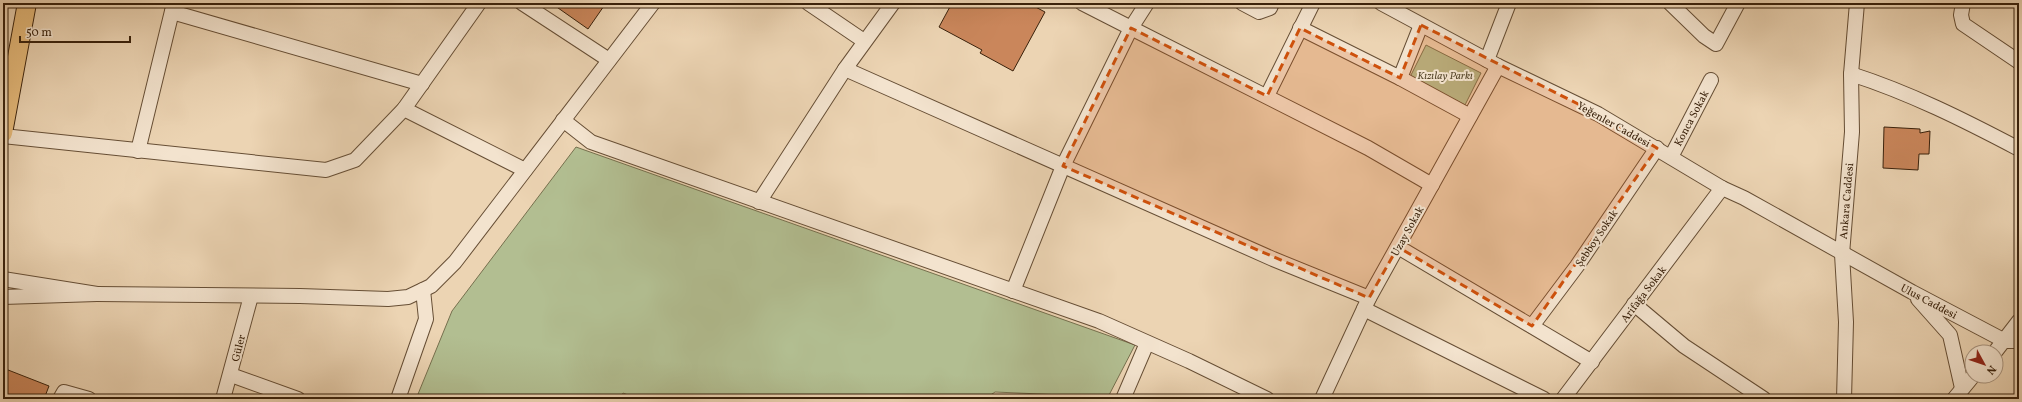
<svg xmlns="http://www.w3.org/2000/svg" width="2022" height="402" viewBox="0 0 2022 402" font-family="Vollkorn,serif">
	<style>
		.green { fill: #b2be91; stroke: #76704e }
		.building { fill: #ca865b; stroke: #39210b }
		.lines { fill: none; stroke-linecap: round; stroke-linejoin: round }
		.minor-casing { stroke: #664e35; stroke-width: 16 }
		.major-casing { stroke: #39210b; stroke-width: 20 }
		.minor { stroke: #f3e3ce; stroke-width: 14 }
		.major { stroke: #e6ba7a; stroke-width: 18 }
		.marked { fill: #ce510c; fill-opacity: 0.2; stroke: #ce510c; stroke-width: 3; stroke-dasharray: 8 5; stroke-linejoin: round }
		.labels { text-anchor: middle; stroke-width: 4; stroke-linejoin: round; paint-order: stroke }
		.park-label { font-size: 11px; font-style: italic; fill: #57482c; stroke: #f3e3ce }
		.street-label { font-size: 11px; fill: #39210b; stroke: #f3e3ce }
	</style>
	<rect width="100%" height="100%" fill="#ecd4b3"/>
	<filter id="stains"><feTurbulence type="fractalNoise" baseFrequency=".005" numOctaves="4"/><feColorMatrix values="0 0 0 0 .2 0 0 0 0 .09 0 0 0 0 .02 0 0 0 .5 -.17"/></filter>
	<radialGradient id="worn" r=".72"><stop offset=".6" stop-color="#630" stop-opacity="0"/><stop offset="1" stop-color="#630" stop-opacity=".3"/></radialGradient>
	<g class="green">
		<path d="M1426 45 1481 73 1465 105 1410 77Z"/>
		<path d="M576 147 1135 345 1108 397 995 392 985 399H638L623 393 620 399H416L452 311Z"/>
	</g>
	<g class="building">
		<path d="M551 3H606L588 29Z"/>
		<path d="M952 3H1028L1045 12 1013 71 980 53 982 50 939 27Z"/>
		<path d="M1884 127 1920 129V133L1930 131 1929 154H1919L1918 170 1883 168Z"/>
		<path d="M3 368 49 386 44 399H3Z"/>
	</g>
	<g class="lines">
		<g class="minor-casing">
			<g id="minor">
				<path d="M522 3 609 60"/>
				<path d="M808 3 864 41"/>
				<path d="M1147 3 1131 28 1368 148 1432 185"/>
				<path d="M1242 3 1259 12 1270 8 1272 3"/>
				<path d="M1381 3 1498 66 1598 114 1722 188 1744 198 1912 292 2005 341H2019"/>
				<path d="M1670 3 1704 36 1716 44 1738 3"/>
				<path d="M1963 3 1961 15 1963 24 2019 62"/>
				<path d="M172 12 422 84"/>
				<path d="M1300 28 1400 78 1421 25"/>
				<path d="M1487 60 1509 3"/>
				<path d="M845 69 1273 259 1369 298"/>
				<path d="M1851 74C1910 93 1964 120 2019 149"/>
				<path d="M1400 78 1470 116"/>
				<path d="M1267 96 1313 3"/>
				<path d="M404 109 525 170"/>
				<path d="M563 120 591 142 1099 321 1189 361 1267 399"/>
				<path d="M3 136 326 170 355 160 404 109 479 3"/>
				<path d="M138 151 174 3"/>
				<path d="M1671 157 1711 80"/>
				<path d="M759 202 845 69 893 3"/>
				<path d="M1398 247 1592 362"/>
				<path d="M3 279 97 294 3 297"/>
				<path d="M1013 291 1063 166 1131 28 1082 3"/>
				<path d="M97 294 300 296 388 299 408 297 431 286 455 262 653 3"/>
				<path d="M1918 299 1950 335 1962 388"/>
				<path d="M1634 304 1684 346 1764 399"/>
				<path d="M1364 309 1544 399"/>
				<path d="M1532 326 1577 266 1657 148"/>
				<path d="M1995 352 2019 321"/>
				<path d="M231 375 298 399"/>
				<path d="M60 399 64 392 89 399"/>
				<path d="M223 399 251 296"/>
				<path d="M398 399 426 319 423 290"/>
				<path d="M1123 399 1147 343"/>
				<path d="M1322 399 1369 298 1498 66"/>
				<path d="M1563 399 1722 188"/>
				<path d="M1844 399 1846 322 1842 254 1852 132 1851 74 1857 3"/>
				<path d="M1954 399 1973 376"/>
			</g>
		</g>
		<g class="major-casing">
			<path id="major" d="M3 133 27 3"/>
		</g>
		<use href="#minor" class="minor"/>
		<use href="#major" class="major"/>
	</g>
	<path class="marked" d="M1421 25 1598 114 1657 148 1532 326 1398 247 1369 298 1063 166 1131 28 1267 96 1300 28 1400 78Z"/>
	<g class="labels">
		<g class="park-label">
			<text x="1445" y="79">Kızılay Parkı</text>
		</g>
		<g class="street-label">
			<text transform="translate(1691 118) rotate(-62)" y="4">Konca Sokak</text>
			<text transform="translate(1614 124) rotate(29)" y="4">Yeğenler Caddesi</text>
			<text transform="translate(1846 201) rotate(-85)" y="4">Ankara Caddesi</text>
			<text transform="translate(1407 231) rotate(-61)" y="4">Uzay Sokak</text>
			<text transform="translate(1596 238) rotate(-56)" y="4">Şebboy Sokak</text>
			<text transform="translate(1643 294) rotate(-53)" y="4">Arifağa Sokak</text>
			<text transform="translate(1929 301) rotate(28)" y="4">Ulus Caddesi</text>
			<text transform="translate(238 348) rotate(-76)" y="4">Güler</text>
		</g>
	</g>
	<rect width="2022" height="402" fill="none" stroke="#ecd4b3" stroke-width="16"/>
	<rect x="4" y="4" width="2014" height="394" fill="none" stroke="#39210b" stroke-width="2"/>
	<rect x="8" y="8" width="2006" height="386" fill="none" stroke="#39210b"/>
	<g transform="translate(1984 364) rotate(130)"><circle r="19" fill="#f3e3ce" stroke="#a99580"/>
	<path d="M0-3L7 15L0 10L-7 15Z" fill="#8f2418"/>
	<text y="-6" font-size="11" font-weight="bold" text-anchor="middle" fill="#39210b">N</text>
	</g>
	<path d="M20 36v6h110v-6" fill="none" stroke="#39210b" stroke-width="2"/>
	<text x="26" y="36" font-size="12" fill="#39210b" stroke="#f3e3ce" stroke-width="3" paint-order="stroke">50 m</text>
	<rect width="100%" height="100%" filter="url(#stains)"/>
	<rect width="100%" height="100%" fill="url(#worn)"/>
</svg>
